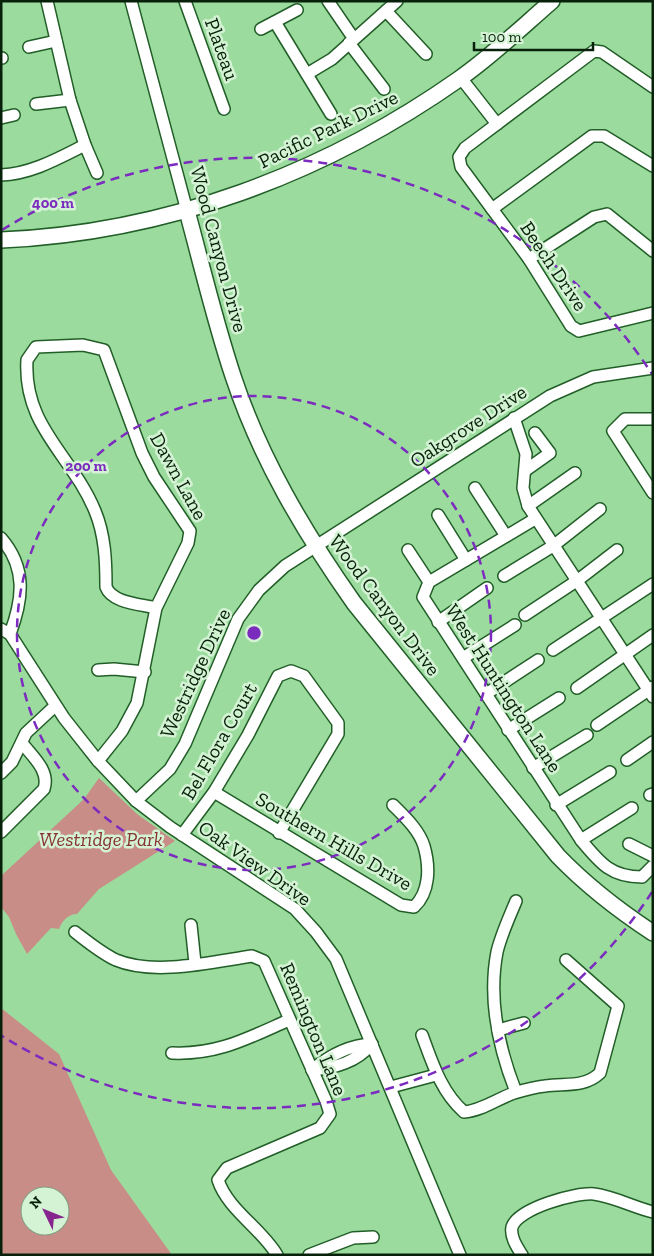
<svg xmlns="http://www.w3.org/2000/svg" width="654" height="1256" viewBox="0 0 654 1256" font-family="'Zilla Slab',serif">
	<style>
		.green { fill: #c88d87; fill-rule: evenodd }
		.lines { fill: none; stroke-linecap: round; stroke-linejoin: round }
		.minor-casing { stroke: #225e28; stroke-width: 14 }
		.major-casing { stroke: #225e28; stroke-width: 18 }
		.minor { stroke: #fff; stroke-width: 11 }
		.major { stroke: #fff; stroke-width: 15 }
		.ring { fill: none; stroke: #7b2cbf; stroke-width: 2.5; stroke-dasharray: 9 6 }
		.labels { text-anchor: middle; stroke-width: 5; stroke-linejoin: round; paint-order: stroke }
		.street-label { font-size: 20px; fill: #08210a; stroke: #d4f3d4 }
		.park-label { font-size: 20px; font-style: italic; fill: #863431; stroke: #d4f3d4 }
		.centre { fill: #7b2cbf; stroke: #d4f3d4; stroke-width: 2.5 }
		.ring-label { font-size: 15px; text-anchor: middle; font-weight: bold; fill: #7b2cbf; stroke: #d4f3d4; stroke-width: 5; stroke-linejoin: round; paint-order: stroke }
	</style>
	<rect width="100%" height="100%" fill="#9cdb9e"/>
	<g class="green">
		<path d="M99 778 137 814 175 841 99 889 77 914C68 914 62 921 59 929L51 928 27 954 16 934 9 917 1 907V876L84 799Z"/>
		<path d="M1 1008 59 1054 111 1170 172 1255H1ZM30 1196H60V1226H30Z"/>
	</g>
	<g class="lines">
		<g class="minor-casing">
			<g id="minor">
				<path d="M131 1 187 211"/>
				<path d="M185 1 224 109"/>
				<path d="M328 1 354 39"/>
				<path d="M386 11 426 54"/>
				<path d="M275 22 331 114"/>
				<path d="M261 29 297 10"/>
				<path d="M349 43 384 89"/>
				<path d="M29 47 56 41"/>
				<path d="M1 58H2"/>
				<path d="M307 74 332 59 397 1"/>
				<path d="M461 78 497 124"/>
				<path d="M653 87 602 52 594 51 465 148 459 157 461 167 529 259 571 326 579 331 653 313"/>
				<path d="M36 104 70 100"/>
				<path d="M1 118 14 115"/>
				<path d="M85 145 97 173"/>
				<path d="M1 175C31 174 59 158 85 145L70 100 47 1"/>
				<path d="M492 209 592 136H604L653 166"/>
				<path d="M529 259 594 217 607 214 653 251"/>
				<path d="M514 418 526 454 523 488 528 506 653 697"/>
				<path d="M653 419H625L613 431 653 493"/>
				<path d="M526 470 550 453 535 433"/>
				<path d="M475 488 506 536"/>
				<path d="M528 506 575 473"/>
				<path d="M438 515 466 560"/>
				<path d="M535 519 429 582 423 597 581 840C600 863 611 877 642 877L653 866"/>
				<path d="M1 538C27 568 23 599 10 634"/>
				<path d="M408 550 429 582"/>
				<path d="M504 576 553 546 600 509"/>
				<path d="M525 615 578 580 617 550"/>
				<path d="M438 622 487 588"/>
				<path d="M1 629 10 634 64 718 98 761 136 801 170 827 295 909 316 932 336 959 460 1255"/>
				<path d="M553 650 653 584"/>
				<path d="M463 658 515 625"/>
				<path d="M98 670 114 669 145 672"/>
				<path d="M577 688 653 635"/>
				<path d="M486 694 538 660"/>
				<path d="M597 725 653 687"/>
				<path d="M508 730 559 698"/>
				<path d="M627 760 653 742"/>
				<path d="M98 761 122 731 137 703 156 608 188 543 190 531 154 477 142 453 104 350 83 345 36 347 27 360C23 427 72 455 95 511 105 535 106 561 106 587 112 603 140 604 156 608"/>
				<path d="M533 768 587 735"/>
				<path d="M1 773 12 762 26 733 55 706"/>
				<path d="M214 792 401 905 414 907C430 892 430 867 424 846 419 830 405 817 393 805"/>
				<path d="M650 795 653 794"/>
				<path d="M136 801 170 769 185 744 238 619 259 590 285 566 550 396 593 377 653 368"/>
				<path d="M556 805 610 772"/>
				<path d="M1 832 44 789C50 771 33 757 22 743"/>
				<path d="M182 835 214 792 248 735 278 676 291 671 304 676 338 723V734L279 833"/>
				<path d="M581 840 632 808"/>
				<path d="M629 844 653 856"/>
				<path d="M191 925 195 963"/>
				<path d="M75 932C88 942 101 953 116 960 154 976 212 962 252 956L264 961 326 1101 330 1114 320 1128 227 1168 218 1180C228 1210 261 1228 277 1255"/>
				<path d="M498 1030 524 1023"/>
				<path d="M422 1035C432 1062 441 1092 464 1112 481 1111 497 1099 514 1093 524 1090 535 1087 545 1086 565 1083 584 1088 600 1073L618 1006 566 960"/>
				<path d="M172 1053C218 1055 248 1038 289 1020"/>
				<path d="M312 1070C336 1068 356 1062 372 1044"/>
				<path d="M312 1070C330 1055 349 1045 372 1044"/>
				<path d="M391 1087 436 1075"/>
				<path d="M516 1092C499 1049 488 999 497 952 501 935 509 918 516 901"/>
				<path d="M309 1255 353 1238 373 1237"/>
				<path d="M522 1255C517 1247 510 1237 512 1227 518 1208 577 1192 594 1194 615 1197 633 1207 653 1212"/>
			</g>
		</g>
		<g class="major-casing">
			<g id="major">
				<path d="M187 211C202 266 215 322 233 376 260 458 304 532 354 603L558 856C587 886 618 910 653 933"/>
				<path d="M1 240C166 233 324 174 459 79 492 56 522 27 552 1"/>
			</g>
		</g>
		<use href="#minor" class="minor"/>
		<use href="#major" class="major"/>
	</g>
	<g class="ring">
		<circle cx="254" cy="633" r="237"/>
		<path d="M652 892A475 475 0 0 1 2 1036M2 230A475 475 0 0 1 652 374"/>
	</g>
	<g class="labels">
		<g class="street-label">
			<text transform="translate(222 49) rotate(70)" y="7">Plateau</text>
			<text transform="translate(328 129) rotate(-26)" y="7">Pacific Park Drive</text>
			<text transform="translate(219 249) rotate(75)" y="7">Wood Canyon Drive</text>
			<text transform="translate(554 266) rotate(56)" y="7">Beech Drive</text>
			<text transform="translate(468 426) rotate(-33)" y="7">Oakgrove Drive</text>
			<text transform="translate(179 476) rotate(61)" y="7">Dawn Lane</text>
			<text transform="translate(385 605) rotate(53)" y="7">Wood Canyon Drive</text>
			<text transform="translate(195 673) rotate(-65)" y="7">Westridge Drive</text>
			<text transform="translate(504 688) rotate(57)" y="7">West Huntington Lane</text>
			<text transform="translate(219 741) rotate(-60)" y="7">Bel Flora Court</text>
			<text transform="translate(334 841) rotate(30)" y="7">Southern Hills Drive</text>
			<text transform="translate(255 863) rotate(35)" y="7">Oak View Drive</text>
			<text transform="translate(314 1029) rotate(67)" y="7">Remington Lane</text>
		</g>
		<g class="park-label">
			<text x="101" y="846">Westridge Park</text>
		</g>
	</g>
	<circle cx="254" cy="633" r="8" class="centre"/>
	<g class="ring-label">
		<text x="53" y="208">400 m</text>
		<text x="86" y="471">200 m</text>
	</g>
	<rect width="654" height="1256" fill="none" stroke="#08210a" stroke-width="5"/>
	<g transform="translate(45 1211) rotate(313)"><circle r="24" fill="#d4f3d4" stroke="#829f83"/>
	<path d="M0-4L9 19L0 12L-9 19Z" fill="#87258e"/>
	<text y="-8" font-size="14" font-weight="bold" text-anchor="middle" fill="#08210a">N</text>
	</g>
	<path d="M474 42v8h119v-8" fill="none" stroke="#08210a" stroke-width="2.5"/>
	<text x="482" y="42" font-size="15" fill="#08210a" stroke="#d4f3d4" stroke-width="4" paint-order="stroke">100 m</text>
</svg>
